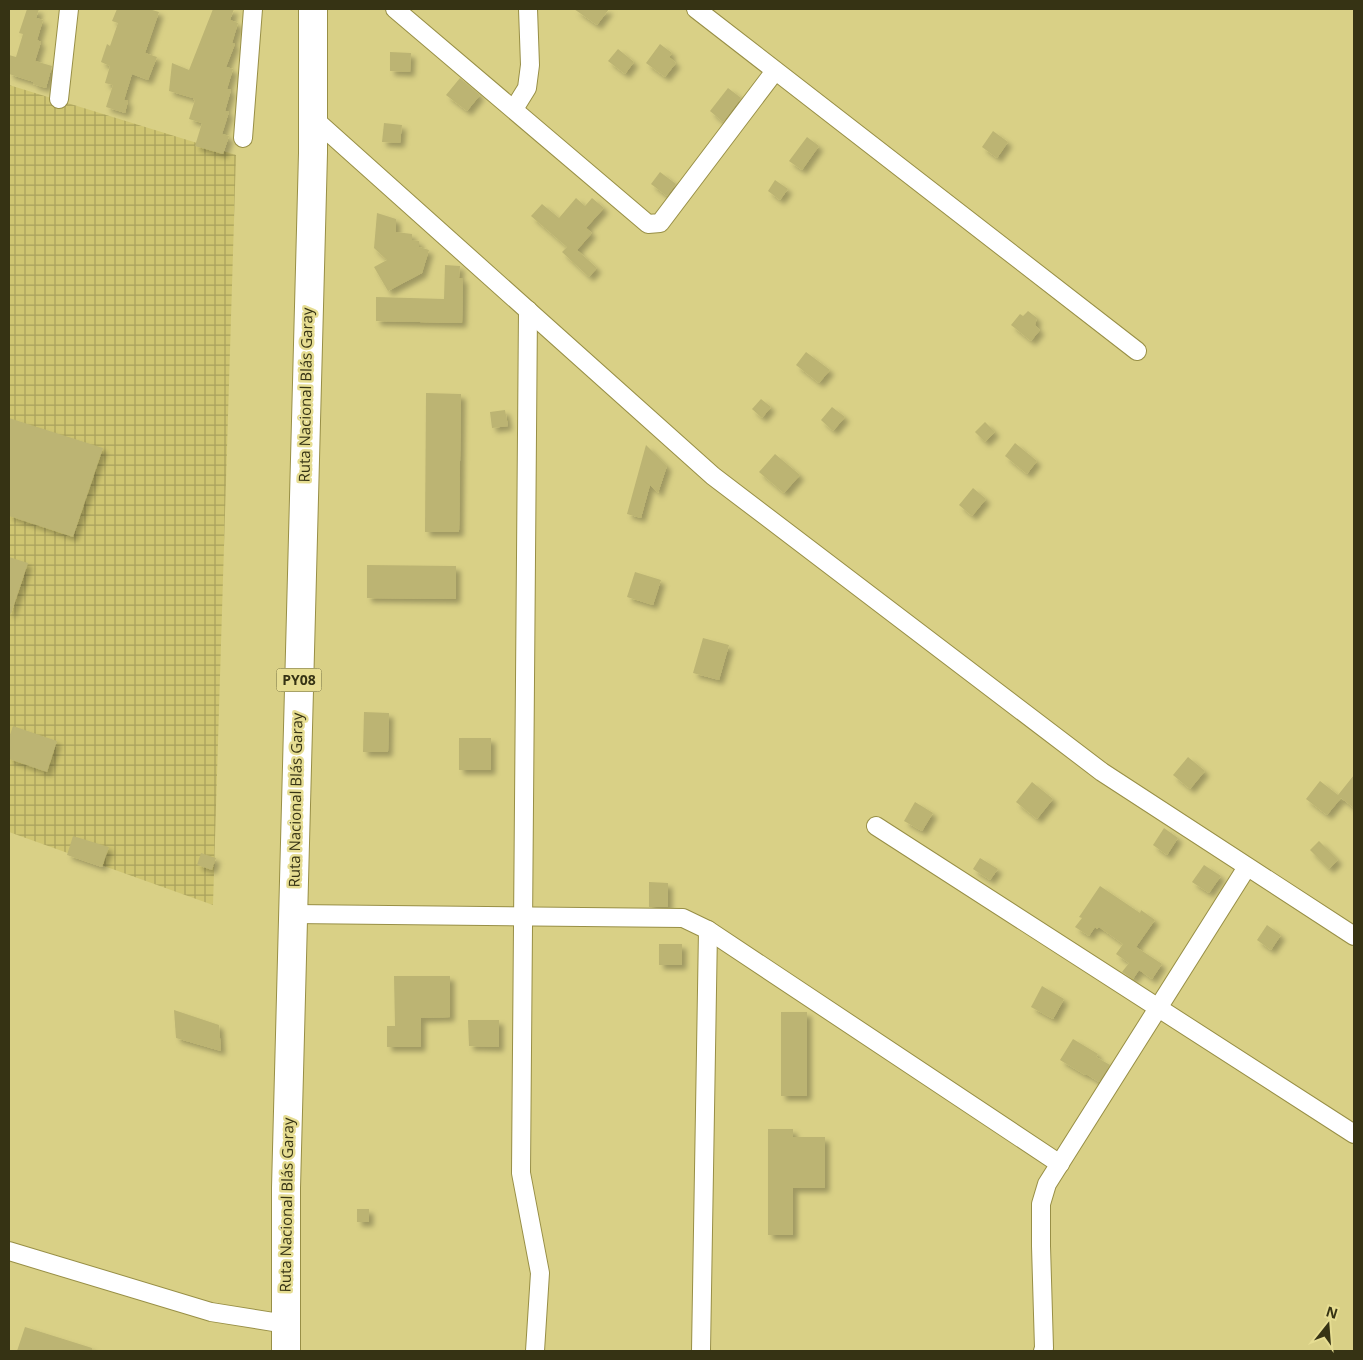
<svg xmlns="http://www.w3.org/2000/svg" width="1363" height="1360" viewBox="0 0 1363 1360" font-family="'Open Sans',sans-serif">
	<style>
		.industrial { fill: url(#industrial-grid) }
		.building { fill: #bcb473; filter: url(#shadow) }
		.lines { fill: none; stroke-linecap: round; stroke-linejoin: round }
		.minor-casing { stroke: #988f46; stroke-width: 20 }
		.trunk-casing { stroke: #988f46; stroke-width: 30 }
		.minor { stroke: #fff; stroke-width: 18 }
		.trunk { stroke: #fff; stroke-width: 28 }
		.labels { text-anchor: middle; stroke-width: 5; stroke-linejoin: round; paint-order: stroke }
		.shield { fill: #e6dd92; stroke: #6b663a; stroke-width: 1 }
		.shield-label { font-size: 14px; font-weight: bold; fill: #363314 }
		.street-label { font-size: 15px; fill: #363314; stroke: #e6dd92 }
	</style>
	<defs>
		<pattern id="industrial-grid" width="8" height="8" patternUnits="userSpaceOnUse" patternTransform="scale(1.25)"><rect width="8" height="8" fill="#cfc571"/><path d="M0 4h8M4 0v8" fill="none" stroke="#a9a15c"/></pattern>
		<filter id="shadow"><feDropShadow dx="4.5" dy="4.5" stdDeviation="2.5" flood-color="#0004"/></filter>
	</defs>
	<rect width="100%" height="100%" fill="#d9d086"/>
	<path class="industrial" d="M9 85 236 155 213 905 9 832Z"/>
	<g class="building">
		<path d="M27 9H39L36 18 43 20 37 40 41 42 35 61 52 66 46 88 33 84 34 82 9 74V55L16 57 23 34 19 33Z"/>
		<path d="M117 9H149L159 12 145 53 157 57 148 80 132 74 124 100 128 101 125 113 106 107 113 85 105 83 110 66 101 62 107 44 110 46 118 23 112 21Z"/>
		<path d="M213 9H234L230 20 238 23 232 43 235 44 226 67 233 69 227 89 231 90 225 111 229 112 222 134 229 136 223 154 195 146 202 123 189 119 195 100 193 99V98L169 91 172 63 189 70Z"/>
		<path d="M574 9H609L597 25Z"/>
		<path d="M660 44 672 53 669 57 676 63 665 77 646 63Z"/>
		<path d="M618 49 634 62 625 74 608 61Z"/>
		<path d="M390 52 411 53 410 72 390 71Z"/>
		<path d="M460 78 480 95 467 111 446 95Z"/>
		<path d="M728 88 741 98 723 122 710 111Z"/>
		<path d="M384 123 402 125 400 143 382 142Z"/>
		<path d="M993 131 1008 142 997 158 982 147Z"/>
		<path d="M807 137 819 146 802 170 789 161Z"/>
		<path d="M660 172 676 184 667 196 651 184Z"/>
		<path d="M775 180 788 189 780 200 768 191Z"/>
		<path d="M576 198 585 206 592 198 604 208 586 228 592 233 577 250 597 268 589 277 562 252 567 247 531 216 542 204 559 218Z"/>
		<path d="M377 213 396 219V232L412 234V240L419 241V247L429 250 422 273 388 291 374 267 387 260 374 248Z"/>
		<path d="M445 265 460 266 459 278H463L462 323 376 321V297L444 299Z"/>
		<path d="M1028 311 1037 318 1035 325 1040 330 1031 341 1011 325 1020 314 1023 316Z"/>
		<path d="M806 352 830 370 819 383 796 365Z"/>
		<path d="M426 393 461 394 459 532H425Z"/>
		<path d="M761 399 771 407 762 418 752 409Z"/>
		<path d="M832 407 845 417 833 431 821 420Z"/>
		<path d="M505 410 508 426 492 428 490 412Z"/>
		<path d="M9 418 103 448 73 537 9 516Z"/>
		<path d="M985 422 995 432 985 442 975 432Z"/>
		<path d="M1015 443 1037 461 1027 474 1005 456Z"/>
		<path d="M646 445 667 466 658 493 650 485 641 518 627 514Z"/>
		<path d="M775 454 800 475 784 493 759 472Z"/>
		<path d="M973 488 986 499 972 516 959 505Z"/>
		<path d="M9 557 28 563 11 614 9 613Z"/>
		<path d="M367 565 456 566V599L367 598Z"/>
		<path d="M635 572 661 580 653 605 627 597Z"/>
		<path d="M703 638 729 645 719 680 693 673Z"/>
		<path d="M364 712 389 713 388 752H363Z"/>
		<path d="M13 726 57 741 47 772 9 759V738Z"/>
		<rect x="459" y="738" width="32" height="32"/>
		<path d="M1188 757 1205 771 1190 789 1173 775Z"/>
		<path d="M1354 775V808L1341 798 1327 815 1306 799 1320 781 1338 795Z"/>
		<path d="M1032 782 1053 799 1037 819 1016 802Z"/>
		<path d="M915 802 933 813 922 831 904 821Z"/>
		<path d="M1164 828 1178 838 1167 855 1153 845Z"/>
		<path d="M73 836 109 847 102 867 67 855Z"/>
		<path d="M1319 841 1338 860 1329 869 1310 850Z"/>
		<path d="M201 853 216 858 212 870 197 865Z"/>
		<path d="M980 858 998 869 990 880 973 869Z"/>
		<path d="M1204 865 1221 876 1209 893 1192 882Z"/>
		<path d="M649 882 668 883V907H649Z"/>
		<path d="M1100 886 1140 913 1141 910 1155 920 1136 947 1162 964 1152 979 1139 970 1133 979 1122 972 1129 963 1116 954 1123 944 1099 927 1097 929 1095 927 1089 936 1075 927 1082 918 1079 917Z"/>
		<path d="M1267 925 1281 935 1271 950 1257 940Z"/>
		<rect x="659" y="944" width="23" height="21"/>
		<path d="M394 976H450V1017L421 1018V1047H387V1026H395Z"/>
		<path d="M1042 986 1064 999 1053 1019 1031 1007Z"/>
		<path d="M174 1010 219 1025 221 1051 176 1038Z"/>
		<rect x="781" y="1012" width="26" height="84"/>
		<path d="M468 1020H499V1047L469 1046Z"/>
		<path d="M1073 1039 1098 1054 1096 1057 1110 1065 1099 1082 1086 1074 1085 1075 1060 1060Z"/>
		<path d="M768 1129H793V1137H825V1188H793V1235H768Z"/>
		<rect x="357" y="1209" width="12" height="13"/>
		<path d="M25 1327 92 1348V1351H17Z"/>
	</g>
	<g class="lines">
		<g class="minor-casing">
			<g id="minor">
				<path d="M395 9 648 224 660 223 775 71"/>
				<path d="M696 9 1137 351"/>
				<path d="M59 99 69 9"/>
				<path d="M514 109 527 88 530 65 528 9"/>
				<path d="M313 118 713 476 1102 772 1354 936"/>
				<path d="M243 138 253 9"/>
				<path d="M528 310 521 1173 540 1273 535 1351"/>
				<path d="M876 826 1354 1134"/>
				<path d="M293 914 683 918 708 930 1060 1164"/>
				<path d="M9 1251 211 1312 286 1324"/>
				<path d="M701 1351 708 930"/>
				<path d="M1043 1351 1044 1348 1041 1246V1204L1047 1184 1247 867"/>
			</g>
		</g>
		<g class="trunk-casing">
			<path id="trunk" d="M286 1351V1188L313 153V9"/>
		</g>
		<use href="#minor" class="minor"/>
		<use href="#trunk" class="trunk"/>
	</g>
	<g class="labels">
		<rect class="shield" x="276.5" y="668.5" width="45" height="23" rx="4"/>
		<g class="shield-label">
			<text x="299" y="685">PY08</text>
		</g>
		<g class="street-label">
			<text transform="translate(306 395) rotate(-89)" y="5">Ruta Nacional Blás Garay</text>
			<text transform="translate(296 800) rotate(-89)" y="5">Ruta Nacional Blás Garay</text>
			<text transform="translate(287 1205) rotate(-89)" y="5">Ruta Nacional Blás Garay</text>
		</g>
	</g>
	<rect width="1363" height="1360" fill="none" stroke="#363314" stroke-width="20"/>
	<g transform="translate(1328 1325) rotate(17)" stroke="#e6dd92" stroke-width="4" paint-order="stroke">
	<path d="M0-4L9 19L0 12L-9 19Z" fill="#363314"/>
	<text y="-8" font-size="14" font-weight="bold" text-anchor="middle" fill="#363314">N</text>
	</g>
</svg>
